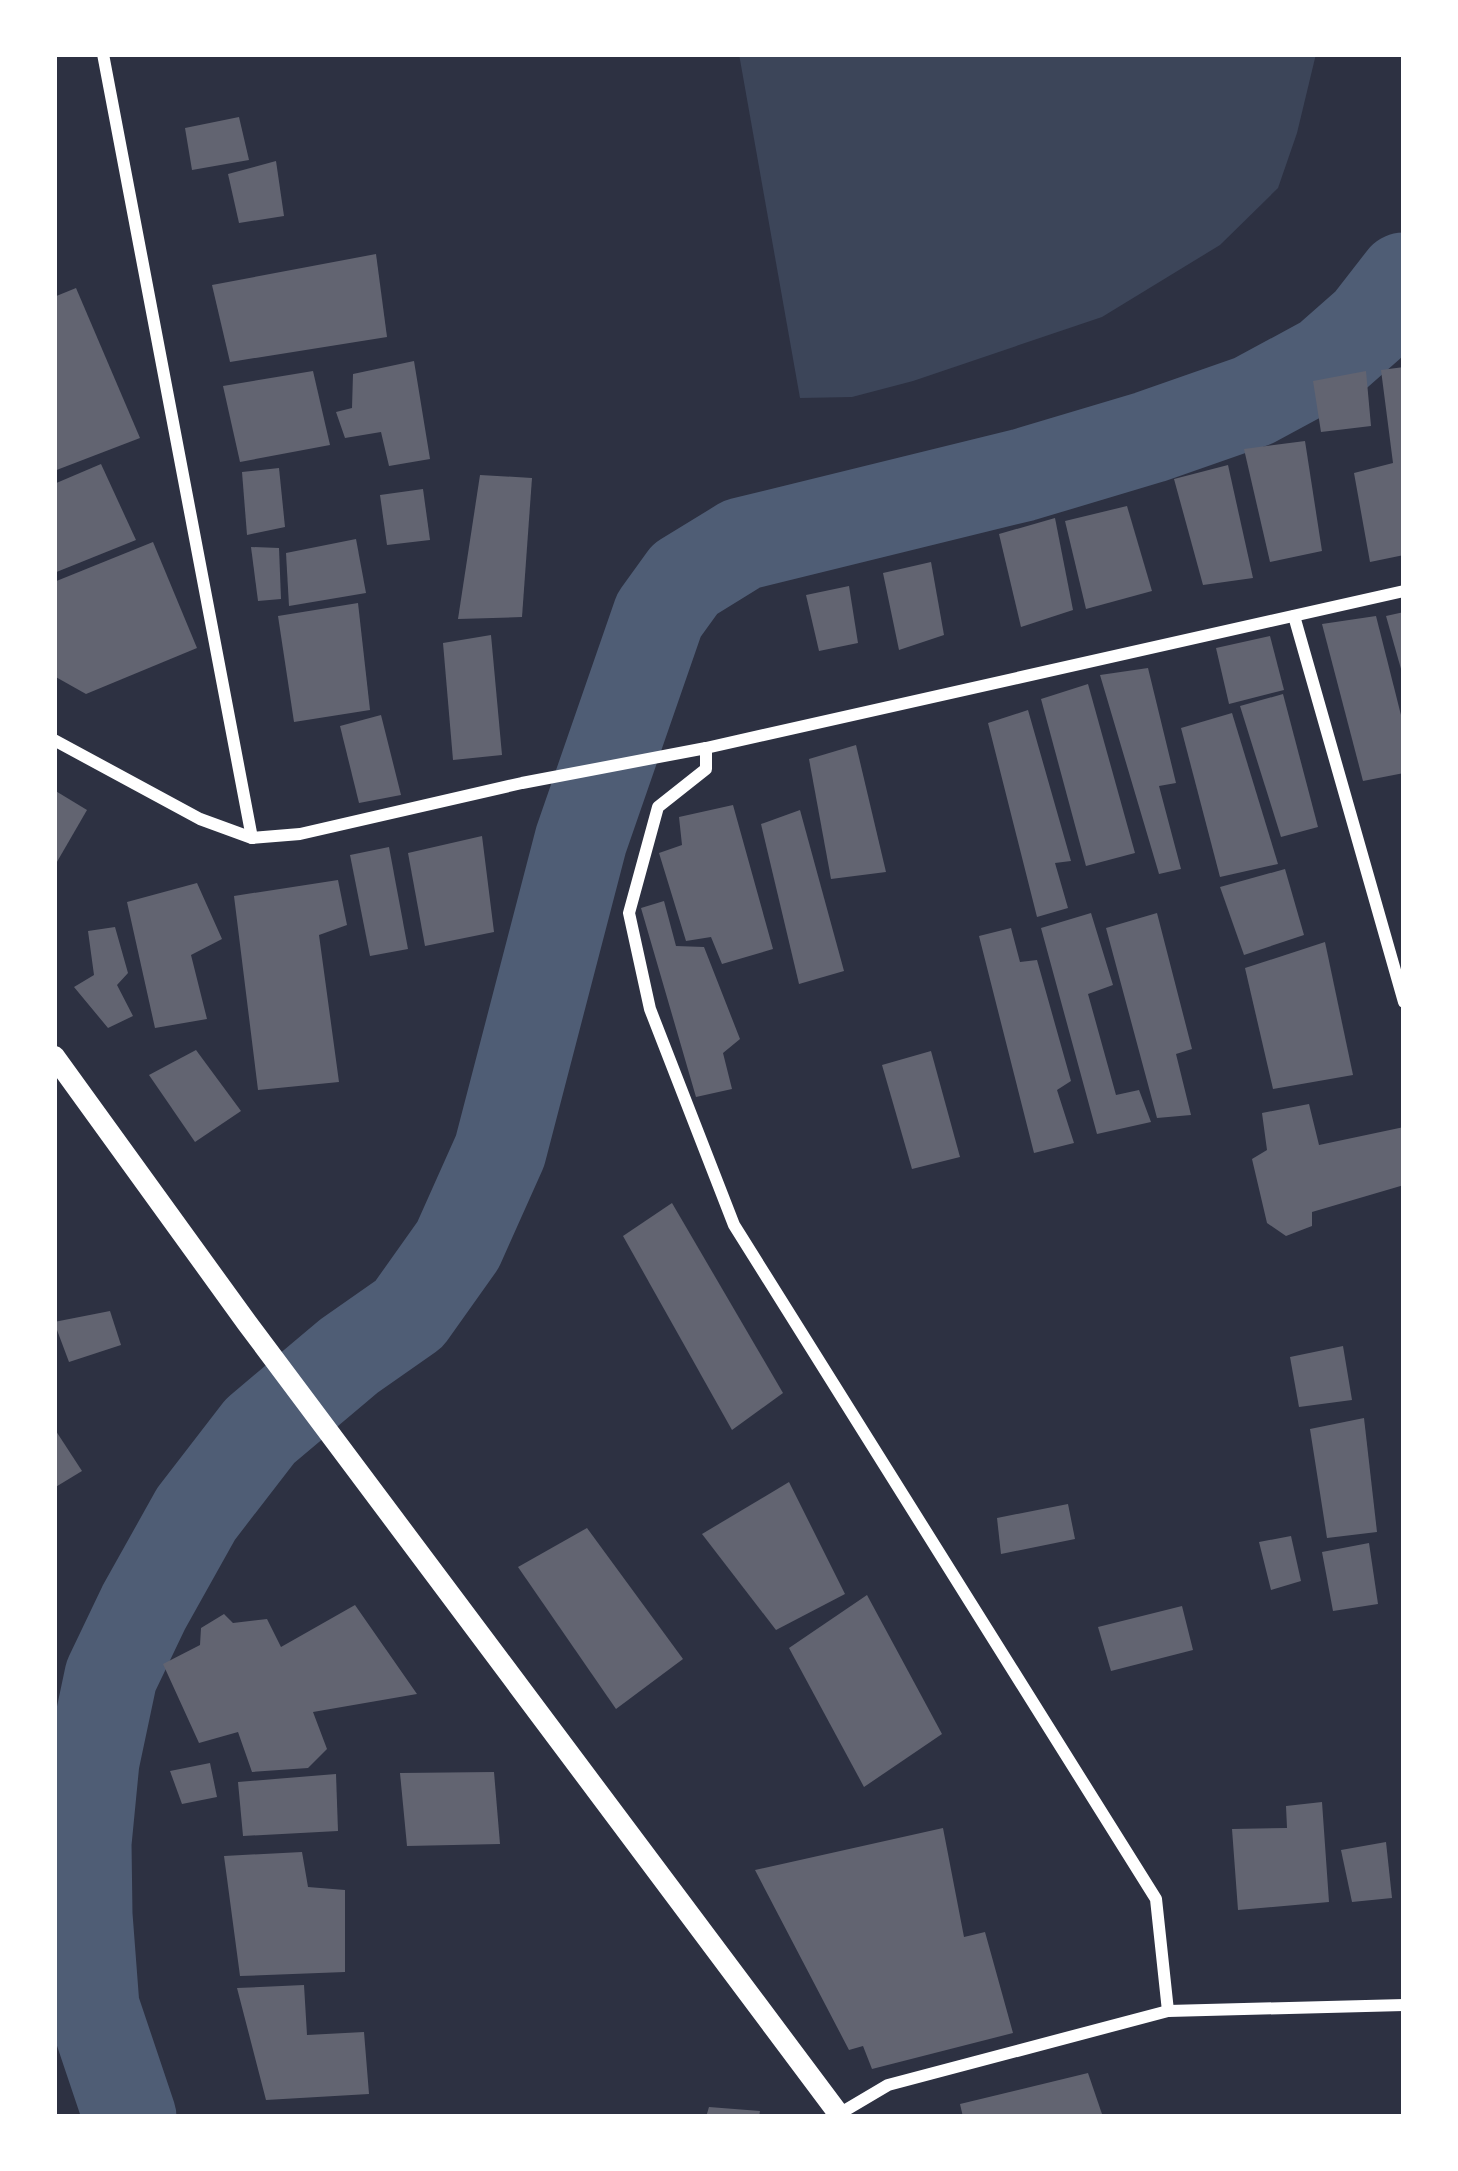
<svg xmlns="http://www.w3.org/2000/svg" width="1458" height="2171" viewBox="0 0 1458 2171" font-family="'Source Sans 3',sans-serif">
	<style>
		.green { fill: #3c4559 }
		.lines { fill: none; stroke-linecap: round; stroke-linejoin: round }
		.river { stroke: #4f5d75; stroke-width: 93 }
		.building { fill: #626471 }
		.minor { stroke: #fff; stroke-width: 12 }
		.tertiary { stroke: #fff; stroke-width: 21 }
	</style>
	<rect width="100%" height="100%" fill="#2d3142"/>
	<path class="green" d="M739 54H1316L1297 133 1278 188 1220 245 1102 317 913 381 852 397 800 398Z"/>
	<g class="lines">
		<path class="river" d="M130 2117 93 2007 86 1915 85 1843 93 1761 111 1676 144 1607 196 1514 260 1431 349 1356 409 1314 458 1245 500 1151 581 840 659 615 685 579 742 544 1023 475 1150 437 1253 401 1327 361 1369 324 1404 279"/>
	</g>
	<g class="building">
		<path d="M239 117 249 160 192 170 185 128Z"/>
		<path d="M276 161 284 216 239 223 228 174Z"/>
		<path d="M376 254 387 337 230 362 212 285Z"/>
		<path d="M76 288 140 438 54 471V297Z"/>
		<path d="M414 361 430 459 389 466 381 432 345 438 336 412 352 408 353 374Z"/>
		<path d="M1404 367V555L1370 562 1354 473 1393 463 1381 370Z"/>
		<path d="M313 371 330 445 240 462 223 386Z"/>
		<path d="M1366 371 1371 426 1321 432 1313 381Z"/>
		<path d="M1305 441 1322 551 1270 562 1244 449Z"/>
		<path d="M101 464 136 540 54 573V484Z"/>
		<path d="M1228 465 1253 578 1203 585 1174 479Z"/>
		<path d="M279 468 285 527 247 535 242 472Z"/>
		<path d="M480 475 532 478 522 617 458 619Z"/>
		<path d="M423 489 430 540 387 545 380 495Z"/>
		<path d="M1127 506 1152 591 1086 609 1065 521Z"/>
		<path d="M1055 518 1073 610 1021 627 999 534Z"/>
		<path d="M356 539 366 593 289 606 286 553Z"/>
		<path d="M153 542 197 648 86 694 54 676V582Z"/>
		<path d="M251 547 279 548 281 599 258 601Z"/>
		<path d="M931 562 944 635 899 650 883 573Z"/>
		<path d="M849 586 858 643 819 651 806 595Z"/>
		<path d="M358 603 370 710 294 722 278 616Z"/>
		<path d="M1404 612V676H1403L1386 616Z"/>
		<path d="M1376 616 1404 727V773L1363 781 1322 624Z"/>
		<path d="M491 635 502 755 453 760 443 643Z"/>
		<path d="M1270 636 1284 690 1229 704 1216 648Z"/>
		<path d="M1148 668 1176 783 1159 786 1181 869 1159 874 1100 675Z"/>
		<path d="M1088 684 1135 853 1086 866 1041 699Z"/>
		<path d="M1283 694 1318 827 1281 837 1240 706Z"/>
		<path d="M1028 710 1071 861 1055 863 1068 908 1037 917 988 723Z"/>
		<path d="M1232 713 1278 864 1220 877 1181 728Z"/>
		<path d="M381 715 401 795 359 803 340 726Z"/>
		<path d="M856 745 886 872 831 879 809 759Z"/>
		<path d="M54 790 87 810 54 867Z"/>
		<path d="M733 805 773 949 722 964 711 937 686 941 659 853 682 845 679 817Z"/>
		<path d="M800 810 844 971 799 984 761 824Z"/>
		<path d="M482 836 494 932 425 946 408 853Z"/>
		<path d="M389 847 408 949 370 956 350 855Z"/>
		<path d="M1285 869 1304 935 1244 955 1220 887Z"/>
		<path d="M338 880 347 925 319 935 339 1082 258 1090 234 896Z"/>
		<path d="M197 883 222 939 191 955 207 1019 155 1028 127 902Z"/>
		<path d="M664 901 676 946 704 947 740 1039 723 1053 732 1089 696 1097 641 908Z"/>
		<path d="M1091 913 1113 985 1088 994 1116 1095 1139 1090 1151 1122 1097 1134 1041 928Z"/>
		<path d="M1157 913 1192 1049 1176 1054 1191 1115 1157 1118 1106 928Z"/>
		<path d="M115 927 128 973 117 985 133 1016 108 1028 74 987 94 975 88 931Z"/>
		<path d="M1011 928 1020 962 1037 960 1071 1081 1057 1090 1074 1143 1034 1153 979 936Z"/>
		<path d="M1325 942 1353 1075 1273 1089 1245 968Z"/>
		<path d="M196 1050 241 1111 195 1142 149 1075Z"/>
		<path d="M931 1051 960 1157 912 1169 882 1065Z"/>
		<path d="M1309 1104 1319 1145 1404 1127V1185L1312 1212V1226L1286 1236 1267 1223 1252 1159 1267 1150 1262 1113Z"/>
		<path d="M672 1203 783 1393 732 1430 623 1236Z"/>
		<path d="M110 1311 121 1345 69 1362 54 1322Z"/>
		<path d="M1343 1346 1352 1400 1299 1407 1290 1357Z"/>
		<path d="M1364 1418 1377 1532 1327 1538 1310 1429Z"/>
		<path d="M54 1428 82 1471 54 1488Z"/>
		<path d="M789 1482 845 1594 776 1630 702 1534Z"/>
		<path d="M1068 1504 1075 1539 1001 1554 997 1518Z"/>
		<path d="M587 1528 683 1659 616 1709 518 1567Z"/>
		<path d="M1291 1536 1301 1581 1271 1590 1259 1542Z"/>
		<path d="M1369 1543 1378 1604 1333 1611 1322 1552Z"/>
		<path d="M867 1595 942 1734 864 1787 789 1648Z"/>
		<path d="M355 1605 417 1694 313 1712 327 1749 308 1768 252 1772 238 1732 199 1743 163 1664 200 1645 201 1628 224 1614 233 1623 267 1619 281 1647Z"/>
		<path d="M1182 1606 1193 1650 1111 1671 1098 1627Z"/>
		<path d="M210 1763 217 1797 182 1804 170 1771Z"/>
		<path d="M494 1772 500 1844 407 1846 400 1773Z"/>
		<path d="M336 1774 338 1831 243 1836 238 1782Z"/>
		<path d="M1322 1802 1329 1902 1238 1910 1232 1829 1287 1828 1286 1806Z"/>
		<path d="M943 1828 964 1937 985 1932 1013 2033 872 2069 863 2046 849 2050 755 1870Z"/>
		<path d="M1386 1842 1392 1898 1352 1902 1341 1850Z"/>
		<path d="M302 1852 308 1887 345 1890V1972L240 1976 224 1856Z"/>
		<path d="M304 1985 307 2035 364 2032 369 2094 266 2100 237 1988Z"/>
		<path d="M1088 2073 1103 2117H963L960 2104Z"/>
		<path d="M709 2107 760 2111 759 2117H706Z"/>
	</g>
	<g class="lines">
		<g class="minor">
			<path d="M103 54 252 838"/>
			<path d="M1294 616 1404 1002"/>
			<path d="M54 740 200 819 252 838 300 834 522 783 706 748 1404 591"/>
			<path d="M706 748V769L658 807 629 913 650 1009 734 1225 1156 1899 1168 2011"/>
			<path d="M839 2114 888 2085 1168 2011 1404 2005"/>
		</g>
		<path class="tertiary" d="M54 1056 247 1323 841 2117"/>
	</g>
	<rect width="1458" height="2171" fill="none" stroke="#ffffff" stroke-width="114"/>
</svg>
